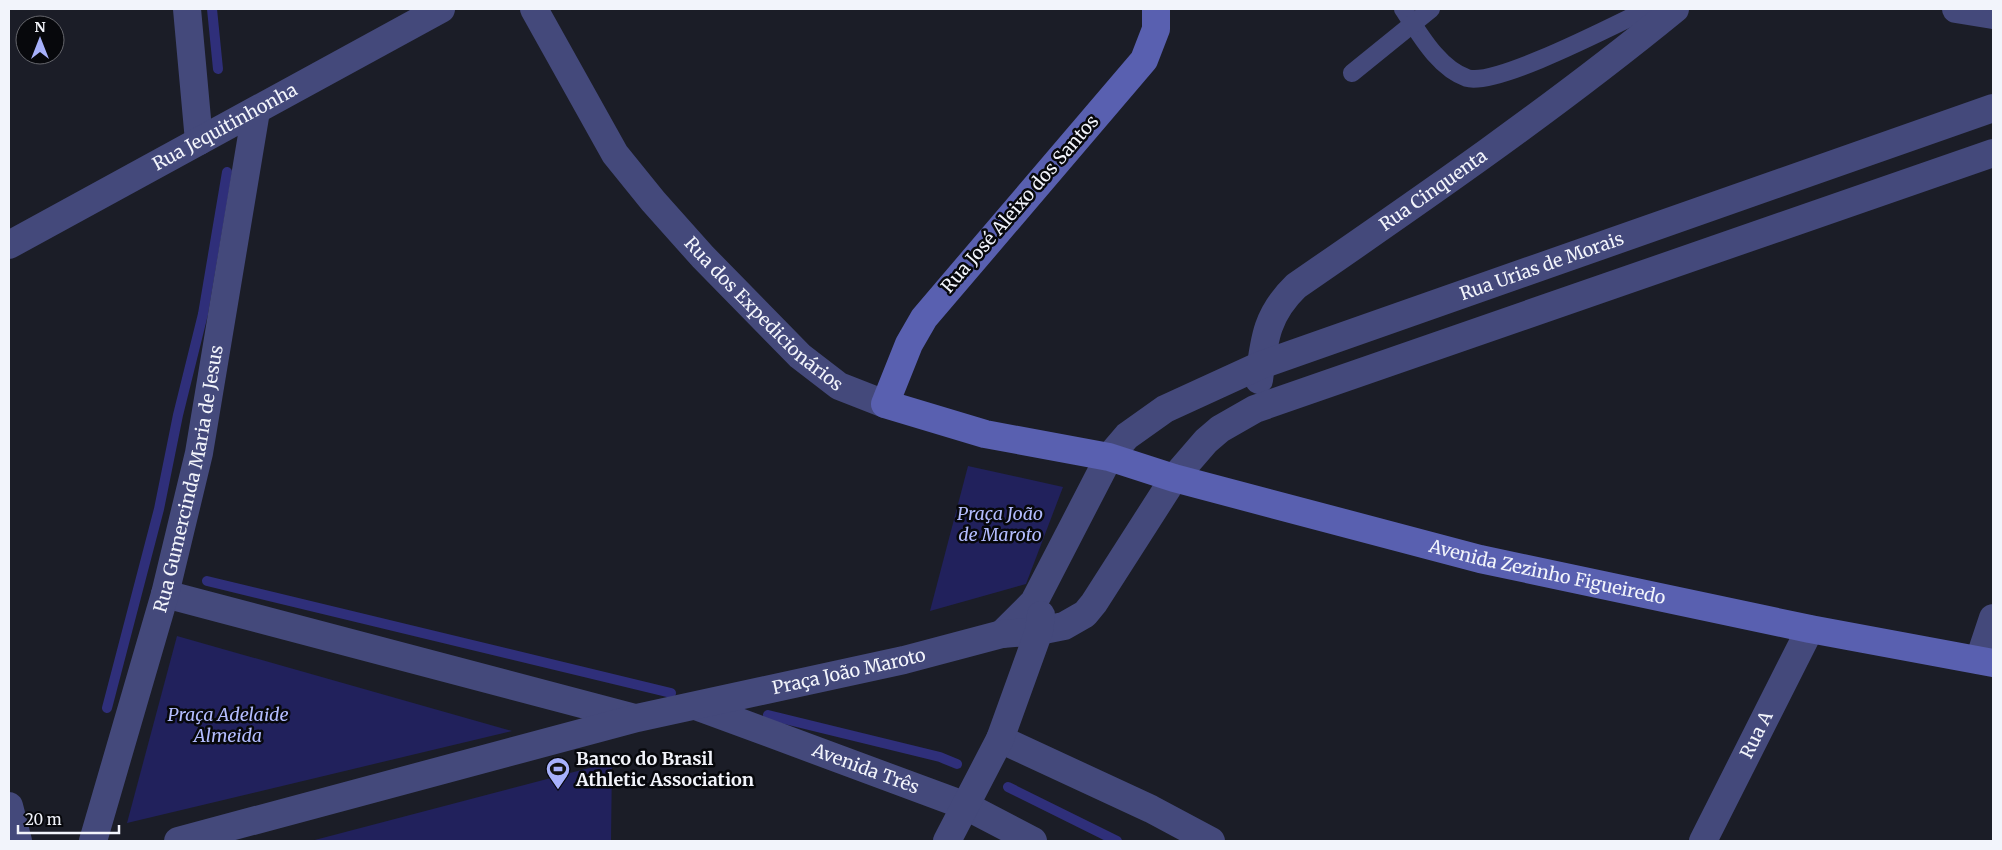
<svg xmlns="http://www.w3.org/2000/svg" width="2002" height="850" viewBox="0 0 2002 850" font-family="Merriweather,serif">
	<style>
		.green { fill: #21215c }
		.lines { fill: none; stroke-linecap: round; stroke-linejoin: round }
		.stream { stroke: #2f2f7a; stroke-width: 10 }
		.lane { stroke: #44497b; stroke-width: 18 }
		.street { stroke: #44497b; stroke-width: 28 }
		.secondary { stroke: #5960b0; stroke-width: 28 }
		.labels { text-anchor: middle; stroke-width: 5; stroke-linejoin: round; paint-order: stroke }
		.street-label { font-size: 18px; fill: #f2f4fb; stroke: #07080c }
		.park-label { font-size: 18px; font-style: italic; fill: #b3bcfe; stroke: #07080c }
		.poi-label { font-size: 18px; font-weight: bold; fill: #f2f4fb; stroke: #07080c; text-anchor: start }
	</style>
	<rect width="100%" height="100%" fill="#1b1d27"/>
	<g class="green">
		<path d="M968 466 1063 487 1026 584 930 611Z"/>
		<path d="M177 636 512 731 127 823Z"/>
		<path d="M612 762 611 841H311Z"/>
	</g>
	<g class="lines">
		<g class="stream">
			<path d="M212 9 218 69"/>
			<path d="M207 581 671 693"/>
			<path d="M107 708 159 509 178 415 203 314 227 172"/>
			<path d="M768 715 940 757 957 764"/>
			<path d="M1008 787 1117 841"/>
		</g>
		<g class="lane">
			<path d="M1403 9C1419 33 1438 68 1467 78 1496 87 1616 24 1648 9"/>
			<path d="M1352 73 1431 9"/>
		</g>
		<g class="street">
			<path d="M187 9 199 141"/>
			<path id="s1" d="M534 9 615 154 653 201 703 257 800 356 839 386 885 404"/>
			<path d="M1956 9 1993 15"/>
			<path id="s2" d="M9 245 441 9"/>
			<path id="s3" d="M1259 380C1264 340 1266 315 1296 286 1425 197 1554 108 1675 9"/>
			<path d="M165 594 635 718"/>
			<path id="s4" d="M1002 634 1034 602 1109 457 1127 436 1165 409 1261 365 1993 108"/>
			<path d="M1979 660 1993 618"/>
			<path id="s5" d="M696 706 966 806 1033 841"/>
			<path d="M1000 739 1151 809 1211 841"/>
			<path d="M9 806 18 841"/>
			<path id="s6" d="M93 841 165 594 199 453 256 111"/>
			<path id="s7" d="M178 841 637 718 904 660 1002 634 1039 631 1064 626 1085 614 1094 603 1174 478 1206 441 1220 429 1255 409 1993 153"/>
			<path d="M947 841 1000 739 1039 631 1041 615"/>
			<path id="s8" d="M1703 841 1810 629"/>
		</g>
		<path class="secondary" id="s9" d="M1156 9V29L1144 60 924 318 909 344 885 404 985 434 1109 457 1174 478 1480 559 1810 629 1993 663"/>
	</g>
	<defs>
		<g id="stadium-pin" transform="scale(1.25)"><path d="M0 17L-7.5 6A9.5 9.5 0 1 1 7.5 6Z" fill="#a7b1fc" stroke="#07080c"/><path d="M0-5a6.5 5 0 1 0 0 10a6.5 5 0 1 0 0-10ZM-3.5-1.8h7v3.6h-7Z" fill="#111"/></g>
	</defs>
	<g fill-rule="evenodd">
		<use href="#stadium-pin" x="558" y="769"/>
	</g>
	<g class="labels">
		<g class="street-label">
			<text dy="6" stroke="none"><textPath href="#s2" startOffset="246">Rua Jequitinhonha</textPath></text>
			<text dy="6" stroke="none"><textPath href="#s3" startOffset="271">Rua Cinquenta</textPath></text>
			<text transform="translate(1020 204) rotate(-49)" y="6">Rua José Aleixo dos Santos</text>
			<text dy="6" stroke="none"><textPath href="#s4" startOffset="686">Rua Urias de Morais</textPath></text>
			<text dy="6" stroke="none"><textPath href="#s1" startOffset="385">Rua dos Expedicionários</textPath></text>
			<text dy="6" stroke="none"><textPath href="#s6" startOffset="375">Rua Gumercinda Maria de Jesus</textPath></text>
			<text dy="6" stroke="none"><textPath href="#s9" startOffset="1171">Avenida Zezinho Figueiredo</textPath></text>
			<text dy="6" stroke="none"><textPath href="#s7" startOffset="692">Praça João Maroto</textPath></text>
			<text dy="6" stroke="none"><textPath href="#s8" startOffset="119">Rua A</textPath></text>
			<text dy="6" stroke="none"><textPath href="#s5" startOffset="181">Avenida Três</textPath></text>
		</g>
		<g class="park-label">
			<text x="1000" y="520">Praça João<tspan x="1000" dy="21">de Maroto</tspan></text>
			<text x="228" y="721">Praça Adelaide<tspan x="228" dy="21">Almeida</tspan></text>
		</g>
		<g class="poi-label">
			<text x="576" y="765">Banco do Brasil<tspan x="576" dy="21">Athletic Association</tspan></text>
		</g>
	</g>
	<rect width="2002" height="850" fill="none" stroke="#f2f4fb" stroke-width="20"/>
	<g transform="translate(40 40)"><circle r="24" fill="#07080c" stroke="#65666c"/>
	<path d="M0-4L9 19L0 12L-9 19Z" fill="#a7b1fc"/>
	<text y="-8" font-size="14" font-weight="bold" text-anchor="middle" fill="#f2f4fb">N</text>
	</g>
	<path d="M18 825v8h101v-8" fill="none" stroke="#f2f4fb" stroke-width="2.5"/>
	<text x="25" y="825" font-size="15" fill="#f2f4fb" stroke="#07080c" stroke-width="4" paint-order="stroke">20 m</text>
</svg>
